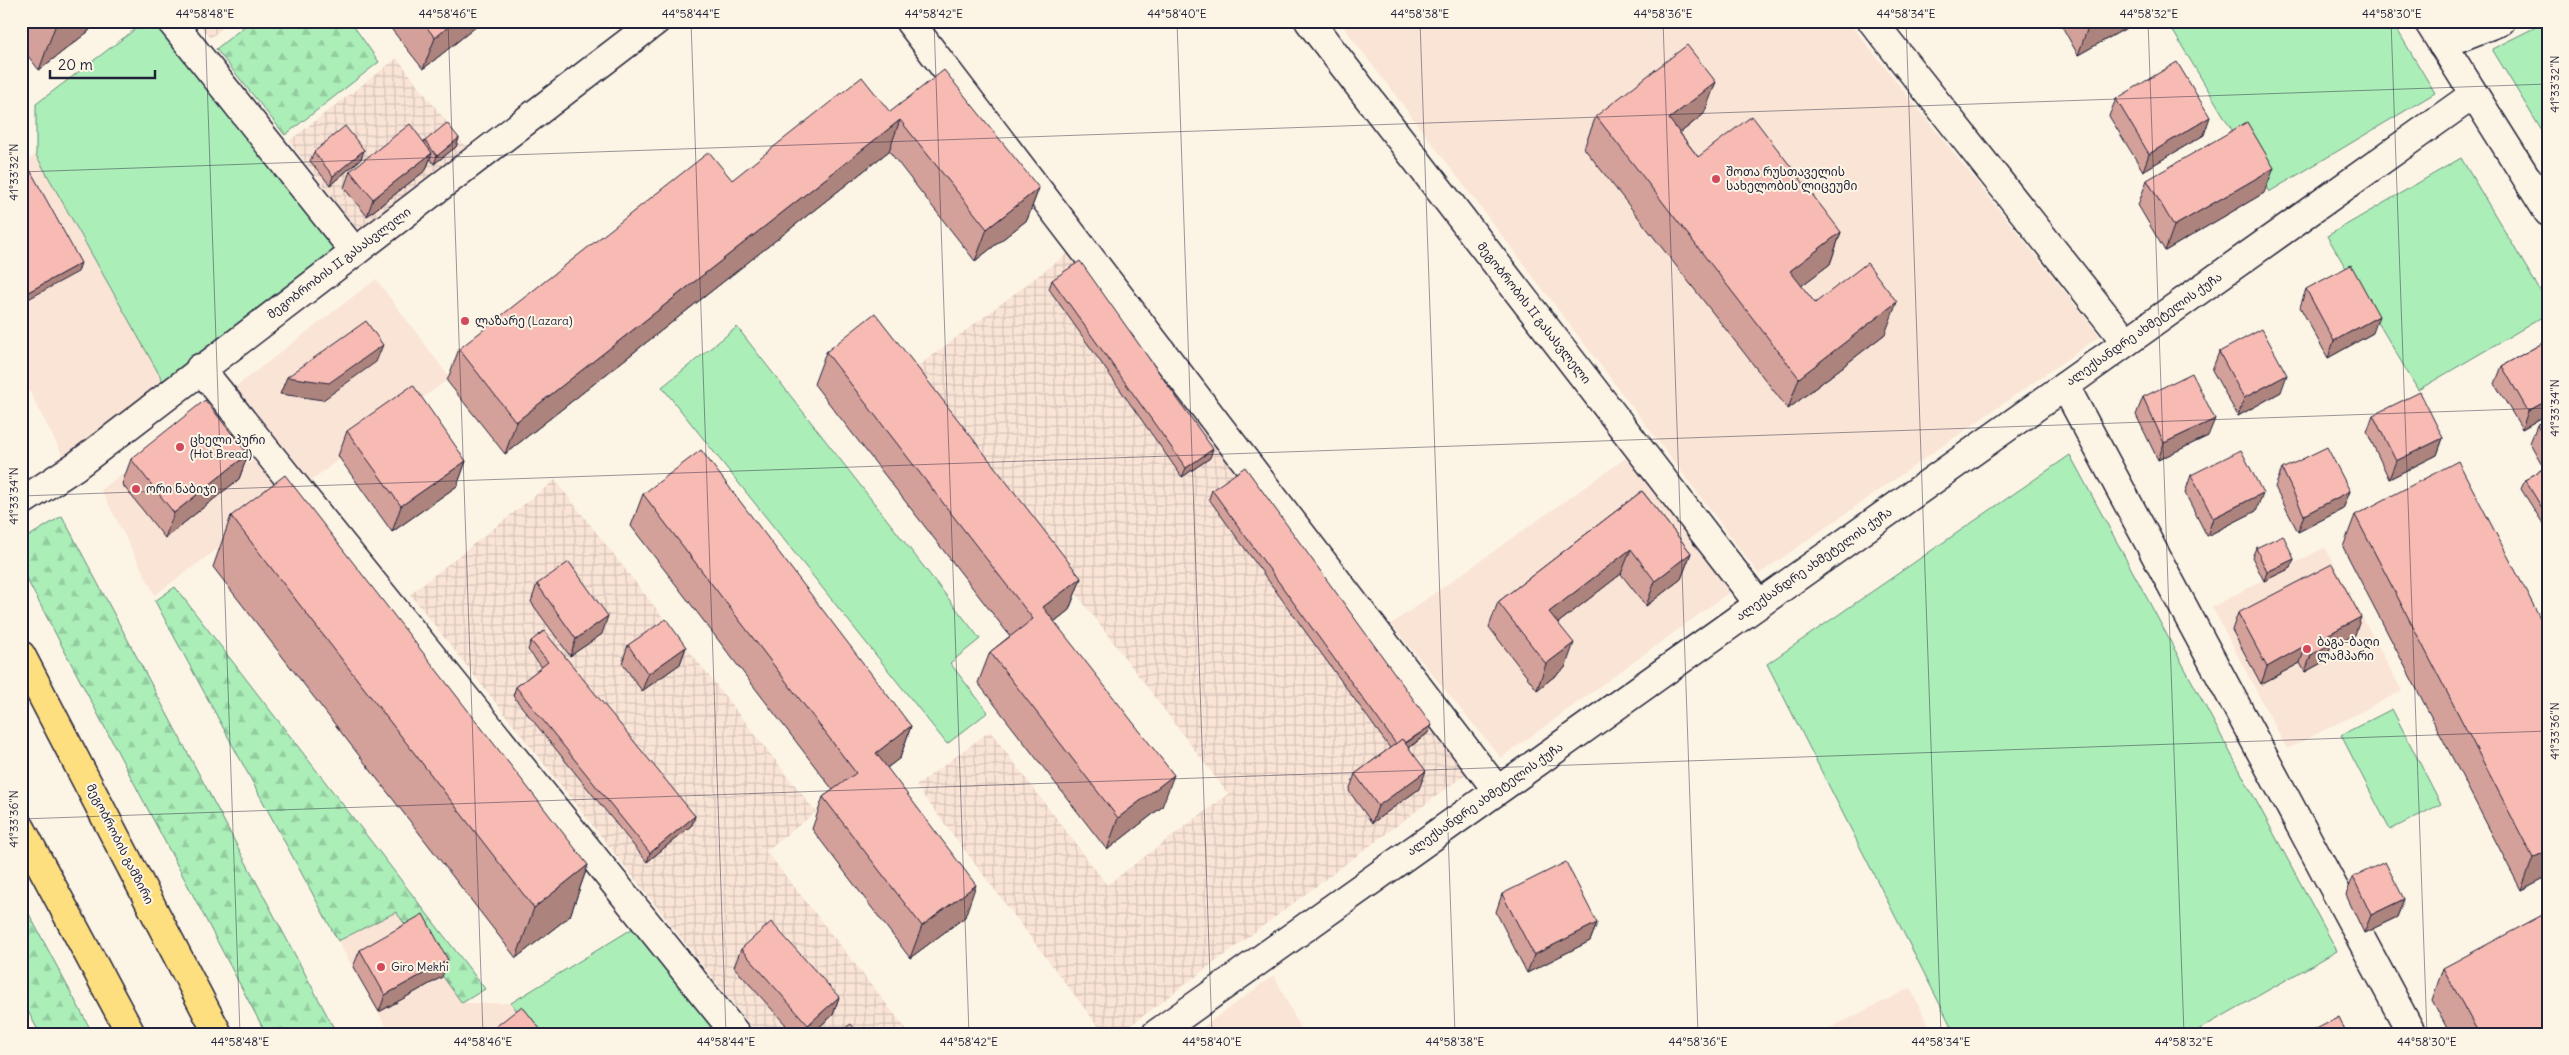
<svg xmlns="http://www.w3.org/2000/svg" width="2569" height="1055" viewBox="0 0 2569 1055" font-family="Delius,'Noto Sans Georgian',sans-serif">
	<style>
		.built { fill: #fae4d6 }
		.industrial { fill: url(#industrial-grid) }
		.green { fill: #abeeb8; stroke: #66887a }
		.forest { fill: url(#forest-firs); stroke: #66887a }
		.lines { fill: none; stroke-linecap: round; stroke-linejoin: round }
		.minor-casing { stroke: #22223b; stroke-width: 31 }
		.tertiary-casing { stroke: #22223b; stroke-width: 31 }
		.primary-casing { stroke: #22223b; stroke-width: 31 }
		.minor { stroke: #fcf5e5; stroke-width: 28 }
		.tertiary { stroke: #fcf5e5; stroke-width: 28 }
		.primary { stroke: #fedf80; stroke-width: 28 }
		.wall { fill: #d4a19a; stroke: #22223b }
		.shaded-wall { fill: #ad837d; stroke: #22223b }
		.building { fill: #f7bbb3; stroke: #22223b }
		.ticks { fill: none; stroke: #22223b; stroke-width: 1; stroke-opacity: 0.45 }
		.poi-dot { fill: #d1495b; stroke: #fcf5e5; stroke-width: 2 }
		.labels { text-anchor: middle; stroke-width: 4; stroke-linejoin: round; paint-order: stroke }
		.poi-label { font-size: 12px; fill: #22223b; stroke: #fcf5e5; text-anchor: start }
		.street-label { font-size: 12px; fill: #22223b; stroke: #fcf5e5 }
		.neatline { fill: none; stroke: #22223b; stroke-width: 2 }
		.ticks-label { font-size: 12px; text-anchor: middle; fill: #22223b }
	</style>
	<defs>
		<pattern id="industrial-grid" width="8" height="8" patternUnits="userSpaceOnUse" patternTransform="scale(1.25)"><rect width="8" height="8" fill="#fae4d6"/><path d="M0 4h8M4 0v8" fill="none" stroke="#d6c3b9"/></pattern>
		<pattern id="forest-firs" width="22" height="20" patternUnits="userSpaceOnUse" patternTransform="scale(1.25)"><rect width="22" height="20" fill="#abeeb8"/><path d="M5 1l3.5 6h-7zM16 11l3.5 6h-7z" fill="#93cc9f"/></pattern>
	</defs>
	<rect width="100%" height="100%" fill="#fcf5e5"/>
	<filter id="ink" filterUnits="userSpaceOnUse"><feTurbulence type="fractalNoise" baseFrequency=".02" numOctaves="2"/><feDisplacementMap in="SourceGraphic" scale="10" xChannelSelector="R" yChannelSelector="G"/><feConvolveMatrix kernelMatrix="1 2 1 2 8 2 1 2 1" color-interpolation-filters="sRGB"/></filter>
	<g filter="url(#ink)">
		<g class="built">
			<path d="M1339 21H1848L2100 336 1759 574Z"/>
			<path d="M36 155 164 383 65 460 21 375V163Z"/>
			<path d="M376 279 450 378 155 595 101 490Z"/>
			<path d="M1630 455 1734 589 1501 758 1391 624Z"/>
			<path d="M2325 547 2402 691 2287 749 2212 607Z"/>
			<path d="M396 912 462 1003H511L535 1034H390L338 941Z"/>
			<path d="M1274 975 1303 1034H1193Z"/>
			<path d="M1910 988 1933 1034H1818Z"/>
		</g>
		<g class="industrial">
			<path d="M196 21H232L210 38Z"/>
			<path d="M397 58 472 155 364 238 289 141Z"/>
			<path d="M1071 251 1467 773 1119 1034H1104L916 786 990 731 1107 885 1228 794 909 373Z"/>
			<path d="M555 480 816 812 766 851 910 1034H757L410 594Z"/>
		</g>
		<g class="green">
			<path d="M146 21H158L339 247 164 383 36 155V104Z"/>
			<path d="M2167 21H2392L2435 93 2269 192Z"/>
			<path d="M2548 21V141L2492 49Z"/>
			<path d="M2461 158 2548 304V314L2418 390 2327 236Z"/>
			<path d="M737 327 980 639 950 663 988 712 947 744 662 387Z"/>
			<path d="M2070 455 2337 951 2191 1034H1955L1767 664Z"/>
			<path d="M2392 709 2441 804 2390 830 2341 735Z"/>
			<path d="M640 924 728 1034H535L511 1003Z"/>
		</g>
		<g class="forest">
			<path d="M251 21H350L379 62 285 135 216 49Z"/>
			<path d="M62 516 337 1034H266L21 568V541Z"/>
			<path d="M175 587 485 989 462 1003 396 912 338 941 155 601Z"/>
			<path d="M21 899 93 1034H40L21 998Z"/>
		</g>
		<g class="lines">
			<g class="minor-casing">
				<g id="minor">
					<path d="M171 21 355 252"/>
					<path d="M909 21 1497 790"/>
					<path d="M1309 21 1759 604"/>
					<path d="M1872 21 2126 342"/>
					<path d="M2442 44 2501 21"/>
					<path d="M200 368 736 1034"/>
					<path d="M2065 386 2412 1034"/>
					<path d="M21 502 76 466 656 21"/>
					<path d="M1156 1034 2473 95"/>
				</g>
			</g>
			<g class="tertiary-casing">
				<path id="tertiary" d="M2428 21 2548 212"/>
			</g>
			<g class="primary-casing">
				<g id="primary">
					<path d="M21 655 218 1034"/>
					<path d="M21 828 131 1034"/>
				</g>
			</g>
			<use href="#minor" class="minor"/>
			<use href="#tertiary" class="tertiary"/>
			<use href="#primary" class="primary"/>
		</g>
		<g class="wall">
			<path d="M21 21H93L89 31 39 70 21 47Z"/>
			<path d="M385 21H483L482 22 423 69Z"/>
			<path d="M2059 21H2139L2078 55Z"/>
			<path d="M2116 99 2204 135 2143 171 2109 116Z"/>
			<path d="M890 112 1039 188 1027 220 975 261 889 151 505 454 447 381 459 349 732 180Z"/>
			<path d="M1704 114 1680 133 1698 157 1841 232 1830 264 1801 286 1815 303 1885 334 1788 409 1584 148 1596 116Z"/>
			<path d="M459 138 456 147 434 164 430 159 426 170 367 216 344 188 350 171 424 142 425 141Z"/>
			<path d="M364 150 361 159 330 185 310 161 314 152Z"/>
			<path d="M2147 180 2264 193 2165 251 2138 205Z"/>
			<path d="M1052 280 1210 458 1182 477 1049 289Z"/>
			<path d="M2306 289 2373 333 2328 358 2300 307Z"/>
			<path d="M2548 340V414L2522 429 2495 384 2502 366Z"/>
			<path d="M826 352 1081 578 1069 610 1054 622 1162 807 1107 850 978 683 990 652 1010 636 814 384Z"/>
			<path d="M2219 352 2281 392 2238 416 2212 370Z"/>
			<path d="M2143 397 2208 436 2158 460 2136 415Z"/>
			<path d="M2373 415 2443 438 2437 455 2389 479 2367 432Z"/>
			<path d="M2548 419V522L2544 525 2521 489 2525 480 2544 468 2530 443 2537 425Z"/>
			<path d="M347 431 466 461 457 486 392 532 338 456Z"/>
			<path d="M248 454 239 479 165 538 122 484 131 459Z"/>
			<path d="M2282 469 2350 491 2343 509 2298 532 2275 487Z"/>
			<path d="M2191 475 2256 511 2207 536 2185 493Z"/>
			<path d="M1212 490 1428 733 1409 748 1419 789 1372 823 1349 791 1355 774 1390 748 1209 499Z"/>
			<path d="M1642 491 1691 553 1681 579 1646 606 1621 574 1558 623 1565 668 1537 690 1489 627 1498 602Z"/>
			<path d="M643 494 911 726 900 758 887 768 965 917 910 958 812 829 823 797 833 790 631 526Z"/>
			<path d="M2355 515 2548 633V876L2521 890 2343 547Z"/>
			<path d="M231 516 588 865 570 916 516 958 213 567Z"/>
			<path d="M2256 548 2294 559 2291 568 2264 581 2252 557Z"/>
			<path d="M537 584 602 634 570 656 531 602Z"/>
			<path d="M2238 613 2355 635 2330 648 2325 661 2305 672 2300 663 2261 684 2232 630Z"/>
			<path d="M531 641 695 816 692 825 647 862 513 696 516 687 542 667 528 650Z"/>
			<path d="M628 645 686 647 680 664 642 691 622 663Z"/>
			<path d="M2353 877 2404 899 2397 917 2364 933 2346 895Z"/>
			<path d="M1502 894 1597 923 1590 941 1527 973 1496 912Z"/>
			<path d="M741 949 839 997 833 1015 811 1034H794L734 967Z"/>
			<path d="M360 950 442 977 379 1012 353 967Z"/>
			<path d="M2443 968 2548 1034H2450L2432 1000Z"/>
			<path d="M494 1028 544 1034H492Z"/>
		</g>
		<g class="shaded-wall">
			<path d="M57 21H93L89 31 39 70Z"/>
			<path d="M455 21H483L482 22 423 69 435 38Z"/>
			<path d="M2103 21H2139L2078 55 2087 30Z"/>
			<path d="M1716 82 1704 114 1657 151 1669 119Z"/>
			<path d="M2210 117 2204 135 2143 171 2149 154Z"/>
			<path d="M900 120 889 151 505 454 516 422Z"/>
			<path d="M459 138 456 147 434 164 437 156Z"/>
			<path d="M364 150 361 159 330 185 333 176Z"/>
			<path d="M432 153 426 170 367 216 373 199Z"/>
			<path d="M2274 168 2264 193 2165 251 2174 226Z"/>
			<path d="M1039 188 1027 220 975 261 987 229Z"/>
			<path d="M1841 232 1830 264 1779 303 1790 271Z"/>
			<path d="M81 263 78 272 21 303V296Z"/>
			<path d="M1897 302 1885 334 1788 409 1799 378Z"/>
			<path d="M2379 316 2373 333 2328 358 2334 341Z"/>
			<path d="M383 345 376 362 323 400 280 394 287 377Z"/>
			<path d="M2287 375 2281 392 2238 416 2244 398Z"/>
			<path d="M2548 400V414L2522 429 2528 411Z"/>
			<path d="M2215 419 2208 436 2158 460 2164 443Z"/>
			<path d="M2443 438 2437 455 2389 479 2396 461Z"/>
			<path d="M1213 449 1210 458 1182 477 1186 468Z"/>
			<path d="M248 454 239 479 165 538 174 513Z"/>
			<path d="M466 461 457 486 392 532 401 506Z"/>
			<path d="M2350 491 2343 509 2298 532 2304 515Z"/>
			<path d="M2263 493 2256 511 2207 536 2213 518Z"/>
			<path d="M2548 515V522L2544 525 2547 516Z"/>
			<path d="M1631 549 1621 574 1540 637 1549 612Z"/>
			<path d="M1691 553 1681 579 1646 606 1655 581Z"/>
			<path d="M2294 559 2291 568 2264 581 2267 572Z"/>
			<path d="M1081 578 1069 610 1032 639 1043 607Z"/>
			<path d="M608 616 602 634 570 656 576 639Z"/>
			<path d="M2361 617 2355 635 2330 648 2325 661 2305 672 2311 655 2327 635Z"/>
			<path d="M1574 643 1565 668 1537 690 1546 664Z"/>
			<path d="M2306 645 2300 663 2261 684 2267 667Z"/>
			<path d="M686 647 680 664 642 691 648 674Z"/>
			<path d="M1432 725 1428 733 1396 757 1399 748Z"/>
			<path d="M911 726 900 758 864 785 876 753Z"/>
			<path d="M1426 771 1419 789 1372 823 1378 806Z"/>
			<path d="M1174 775 1162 807 1107 850 1118 818Z"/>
			<path d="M695 816 692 825 647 862 650 853Z"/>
			<path d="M2548 850V876L2521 890 2533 858Z"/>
			<path d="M588 865 570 916 516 958 534 908Z"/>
			<path d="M976 885 965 917 910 958 922 926Z"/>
			<path d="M2404 899 2397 917 2364 933 2371 915Z"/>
			<path d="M1597 923 1590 941 1527 973 1534 955Z"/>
			<path d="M448 960 442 977 379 1012 385 995Z"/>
			<path d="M839 997 833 1015 811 1034H805L808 1025Z"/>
		</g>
		<g class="building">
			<path d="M422 21H455L435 38Z"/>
			<path d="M2082 21H2103L2087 30Z"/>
			<path d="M1687 45 1716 82 1669 119 1698 157 1752 116 1841 232 1790 271 1815 303 1867 263 1897 302 1799 378 1596 116Z"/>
			<path d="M2177 62 2210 117 2149 154 2116 99Z"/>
			<path d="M944 70 1039 188 987 229 900 120 516 422 459 349 709 152 732 180 862 77 890 112Z"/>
			<path d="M2247 122 2274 168 2174 226 2147 180Z"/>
			<path d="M447 123 459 138 437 156 425 141Z"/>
			<path d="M410 124 432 153 373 199 350 171Z"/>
			<path d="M345 126 364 150 333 176 314 152Z"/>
			<path d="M24 159 81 263 21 296V161Z"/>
			<path d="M1080 261 1213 449 1186 468 1052 280Z"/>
			<path d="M2351 265 2379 316 2334 341 2306 289Z"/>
			<path d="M875 313 1081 578 1043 607 1174 775 1118 818 990 652 1033 619 826 352Z"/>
			<path d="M366 321 383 345 329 383 287 377Z"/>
			<path d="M2262 329 2287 375 2244 398 2219 352Z"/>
			<path d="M2548 340V400L2528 411 2502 366Z"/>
			<path d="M2192 373 2215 419 2164 443 2143 397Z"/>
			<path d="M413 385 466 461 401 506 347 431Z"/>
			<path d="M2420 392 2443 438 2396 461 2373 415Z"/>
			<path d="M205 400 248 454 174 513 131 459Z"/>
			<path d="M2548 419V445L2537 425Z"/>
			<path d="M2327 447 2350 491 2304 515 2282 469Z"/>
			<path d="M701 450 911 726 876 753 976 885 922 926 823 797 856 773 643 494Z"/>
			<path d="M2241 450 2263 493 2213 518 2191 475Z"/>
			<path d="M2458 461 2548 633V850L2533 858 2355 515Z"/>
			<path d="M1245 467 1432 725 1405 743 1402 739 1396 744 1212 490Z"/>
			<path d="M2546 467 2548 470V515L2547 516 2525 480Z"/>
			<path d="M285 475 588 865 534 908 231 516Z"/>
			<path d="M1642 491 1691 553 1655 581 1631 549 1549 612 1574 643 1546 664 1498 602Z"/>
			<path d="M2283 535 2294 559 2267 572 2256 548Z"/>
			<path d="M569 562 608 616 576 639 537 584Z"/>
			<path d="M2332 564 2361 617 2327 635 2331 644 2311 655 2306 645 2267 667 2238 613Z"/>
			<path d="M666 619 686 647 648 674 628 645Z"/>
			<path d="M544 631 695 816 650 853 516 687 548 662 531 641Z"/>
			<path d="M1402 739 1426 771 1378 806 1355 774Z"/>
			<path d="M1566 862 1597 923 1534 955 1502 894Z"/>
			<path d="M2385 862 2404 899 2371 915 2353 877Z"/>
			<path d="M2548 912V1031L2543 1034H2479L2443 968Z"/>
			<path d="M423 914 448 960 385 995 360 950Z"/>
			<path d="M771 922 839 997 808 1025 741 949Z"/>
			<path d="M522 1006 544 1034H498L494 1028Z"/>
			<path d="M2339 1017 2347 1034H2307Z"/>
			<path d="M851 1024 858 1034H837Z"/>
		</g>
	</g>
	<path class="ticks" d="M205 21 240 1034M448 21 483 1034M691 21 726 1034M934 21 969 1034M1177 21 1212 1034M1420 21 1455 1034M1663 21 1698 1034M1906 21 1941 1034M2148 21 2184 1034M2391 21 2427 1034M21 172 2548 84M21 496 2548 408M21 819 2548 731"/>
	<g class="poi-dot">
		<circle cx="1716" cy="179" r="5"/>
		<circle cx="465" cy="321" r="5"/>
		<circle cx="180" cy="447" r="5"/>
		<circle cx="136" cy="489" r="5"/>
		<circle cx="2307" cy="649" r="5"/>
		<circle cx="381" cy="967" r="5"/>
	</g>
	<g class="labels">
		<g class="poi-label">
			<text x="1726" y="176">შოთა რუსთაველის<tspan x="1726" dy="14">სახელობის ლიცეუმი</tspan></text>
			<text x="475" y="325">ლაზარე (Lazara)</text>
			<text x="190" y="444">ცხელი პური<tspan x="190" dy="14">(Hot Bread)</tspan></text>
			<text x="146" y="493">ორი ნაბიჯი</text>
			<text x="2317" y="646">ბაგა-ბაღი<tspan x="2317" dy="14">ლამპარი</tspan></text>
			<text x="391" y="971">Giro Mekhi</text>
		</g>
		<g class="street-label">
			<text transform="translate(339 263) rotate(-37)" y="4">მეგობრობის II გასასვლელი</text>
			<text transform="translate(1534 313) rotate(52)" y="4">მეგობრობის II გასასვლელი</text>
			<text transform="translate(2144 329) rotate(-35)" y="4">ალექსანდრე ახმეტელის ქუჩა</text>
			<text transform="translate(1814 564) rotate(-35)" y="4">ალექსანდრე ახმეტელის ქუჩა</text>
			<text transform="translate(1485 799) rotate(-35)" y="4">ალექსანდრე ახმეტელის ქუჩა</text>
			<text transform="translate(120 844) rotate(63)" y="4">მეგობრობის გამზირი</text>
		</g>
	</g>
	<rect width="2569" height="1055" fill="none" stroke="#fcf5e5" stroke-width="55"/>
	<path d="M50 70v8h105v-8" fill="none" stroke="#22223b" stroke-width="2.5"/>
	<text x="58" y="70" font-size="15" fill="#22223b" stroke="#fcf5e5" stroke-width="4" paint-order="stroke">20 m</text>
	<rect x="28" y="28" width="2514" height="1000" class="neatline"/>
	<g class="ticks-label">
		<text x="205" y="18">44°58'48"E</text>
		<text x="448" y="18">44°58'46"E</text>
		<text x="691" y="18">44°58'44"E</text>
		<text x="934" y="18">44°58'42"E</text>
		<text x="1177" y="18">44°58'40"E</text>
		<text x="1420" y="18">44°58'38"E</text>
		<text x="1663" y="18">44°58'36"E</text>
		<text x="1906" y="18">44°58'34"E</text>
		<text x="2149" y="18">44°58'32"E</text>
		<text x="2392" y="18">44°58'30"E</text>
		<text transform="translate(2555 84) rotate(-90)" y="4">41°33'32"N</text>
		<text transform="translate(14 172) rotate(-90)" y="4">41°33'32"N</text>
		<text transform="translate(2555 408) rotate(-90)" y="4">41°33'34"N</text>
		<text transform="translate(14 496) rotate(-90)" y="4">41°33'34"N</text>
		<text transform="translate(2555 731) rotate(-90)" y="4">41°33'36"N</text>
		<text transform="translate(14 819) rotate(-90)" y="4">41°33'36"N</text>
		<text x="240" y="1046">44°58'48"E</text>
		<text x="483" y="1046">44°58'46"E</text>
		<text x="726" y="1046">44°58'44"E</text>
		<text x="969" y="1046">44°58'42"E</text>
		<text x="1212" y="1046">44°58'40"E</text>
		<text x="1455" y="1046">44°58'38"E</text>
		<text x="1698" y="1046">44°58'36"E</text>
		<text x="1941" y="1046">44°58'34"E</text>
		<text x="2184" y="1046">44°58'32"E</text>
		<text x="2427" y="1046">44°58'30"E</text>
	</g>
</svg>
